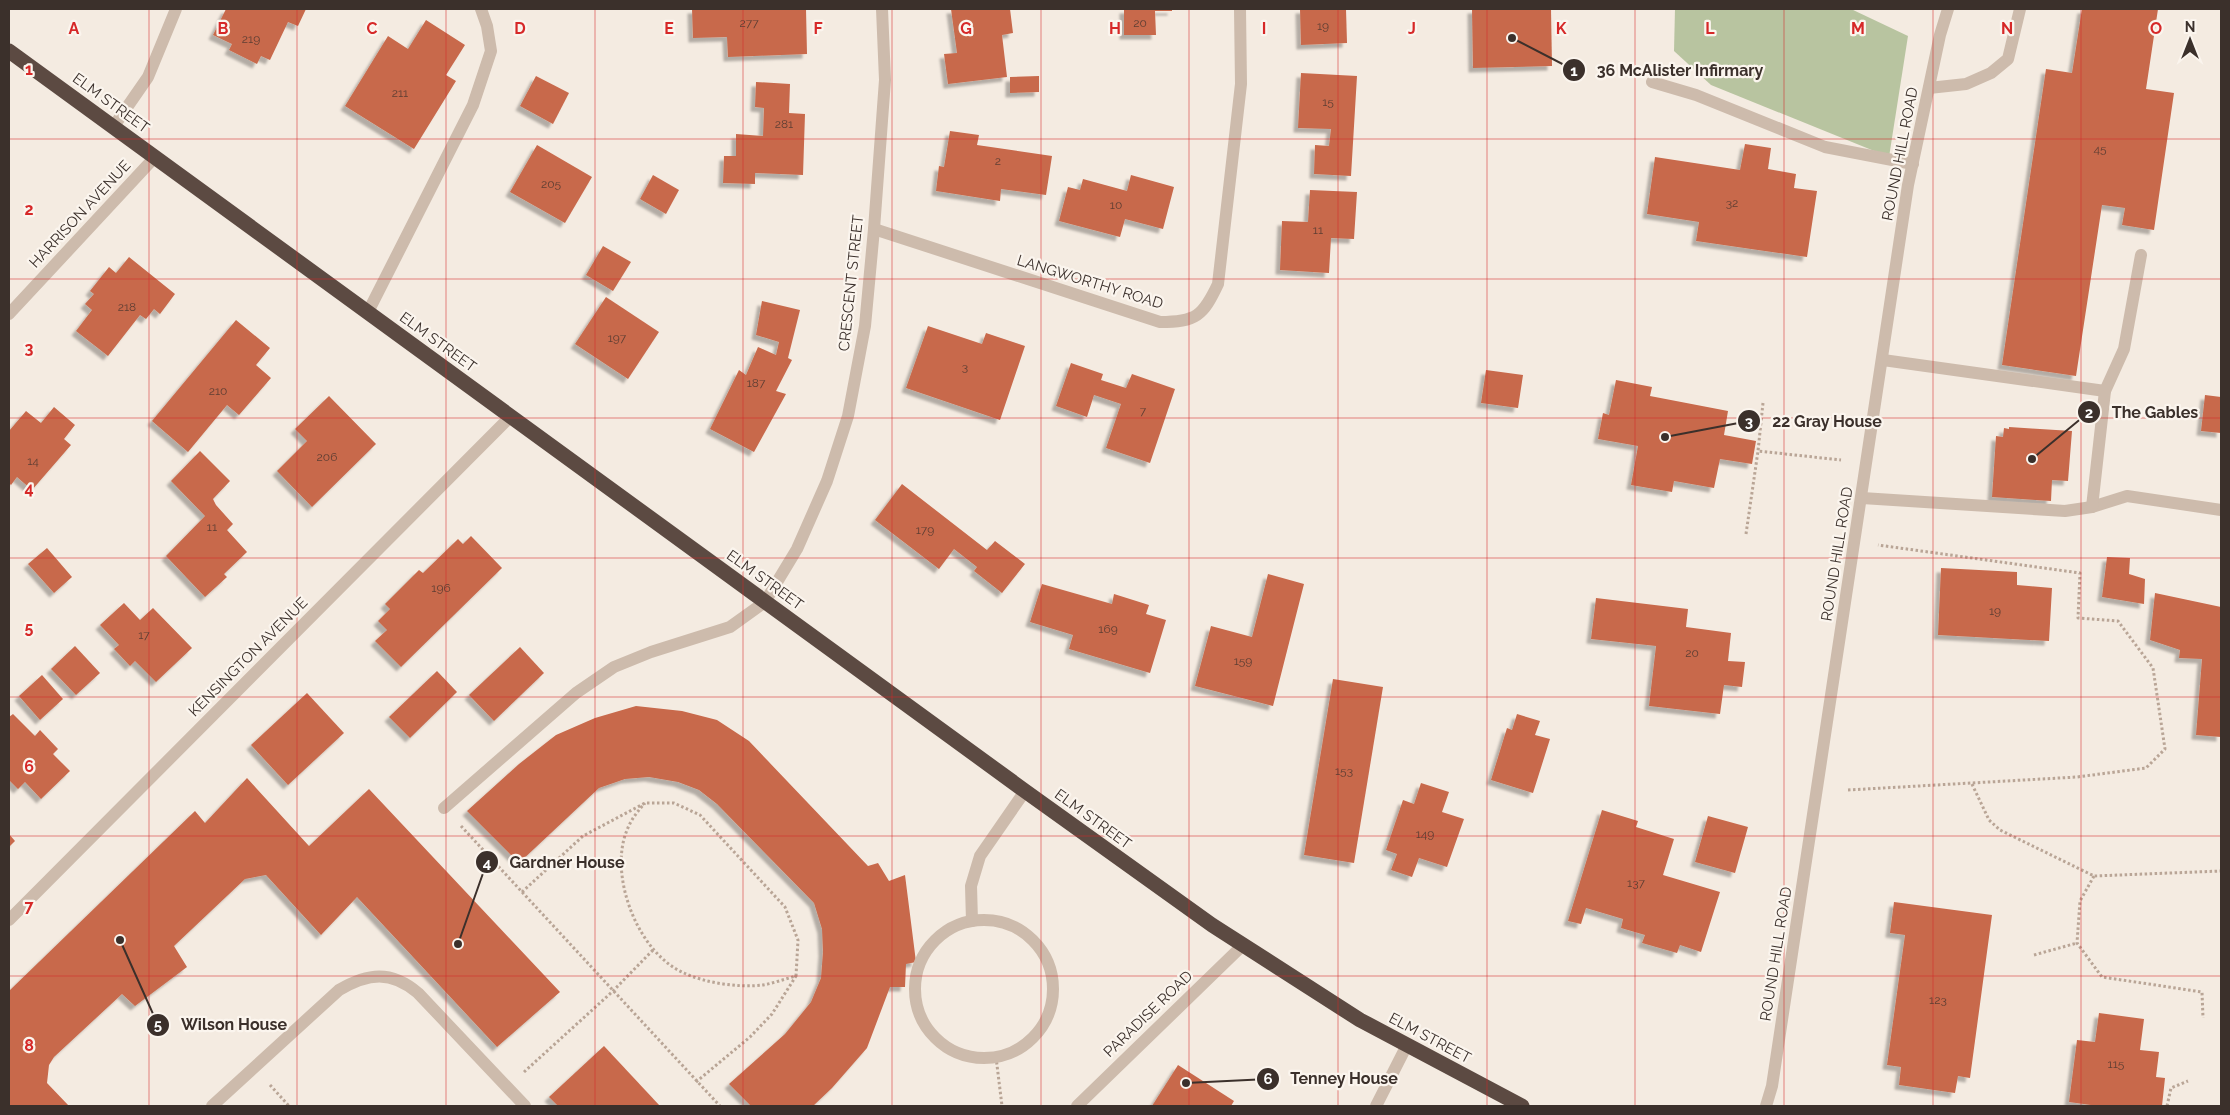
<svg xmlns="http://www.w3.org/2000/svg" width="2230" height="1115" viewBox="0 0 2230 1115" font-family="Raleway,sans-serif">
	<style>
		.green { fill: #b8c4a0 }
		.building { fill: #c8694b; filter: url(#shadow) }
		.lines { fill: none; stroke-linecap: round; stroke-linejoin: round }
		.path { stroke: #b9a596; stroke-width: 3; stroke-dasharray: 2.5 2.5; stroke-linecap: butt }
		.lane { stroke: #cdbbac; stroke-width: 12 }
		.street { stroke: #cdbbac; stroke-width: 12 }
		.highway { stroke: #5c4a42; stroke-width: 15 }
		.grid { fill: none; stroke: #d62828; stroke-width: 1; stroke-opacity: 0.55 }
		.labels { text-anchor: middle; stroke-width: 4.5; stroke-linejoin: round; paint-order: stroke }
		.number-label { font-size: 12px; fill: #5e3e33 }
		.street-label { font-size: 15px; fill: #3b302b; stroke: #fbf5ee }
		.grid-label { font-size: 16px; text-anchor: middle; font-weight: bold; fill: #d62828; stroke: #fbf5ee; stroke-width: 4.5; stroke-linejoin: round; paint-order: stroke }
		.leader { fill: none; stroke: #3b302b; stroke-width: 2 }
		.callout-dot { fill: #3b302b; stroke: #fbf5ee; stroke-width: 2 }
		.mark-label { font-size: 15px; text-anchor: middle; font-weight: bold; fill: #fff }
		.callout-label { font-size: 16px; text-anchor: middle; font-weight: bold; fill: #3b302b; stroke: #fbf5ee; stroke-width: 4.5; stroke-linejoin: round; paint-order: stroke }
	</style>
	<defs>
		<filter id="shadow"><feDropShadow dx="-4.5" dy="4.5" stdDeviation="1" flood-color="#0004"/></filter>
	</defs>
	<rect width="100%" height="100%" fill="#f4ebe1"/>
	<path class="green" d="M1675 9H1851L1908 36 1889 157 1711 85 1674 51Z"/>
	<g class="building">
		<path d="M226 9H306L298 26 288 22 270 60 261 56 257 64 229 50 232 44 213 35Z"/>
		<path d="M692 9H806L807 54 728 57 727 37 693 38Z"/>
		<path d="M951 9H1010L1013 33 1002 35 1007 77 948 84 944 54 957 53Z"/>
		<path d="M1124 9H1172V11H1155L1156 35H1124Z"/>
		<path d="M1300 9H1346L1347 43 1301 45Z"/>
		<path d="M1472 9H1551L1552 66 1473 68Z"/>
		<path d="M2082 9H2158L2146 89 2174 93 2154 230 2122 225 2125 208 2102 205 2076 376 2002 365 2046 69 2072 73Z"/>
		<path d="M426 20 465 45 446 75 456 81 414 149 345 106 388 36 408 49Z"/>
		<path d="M1301 73 1357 76 1351 176 1314 174 1315 145 1329 146 1331 129 1298 128Z"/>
		<path d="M536 76 569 93 553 124 520 106Z"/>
		<path d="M1039 76V92L1010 93V77Z"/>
		<path d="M756 82 790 84 789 113 805 114 803 175 755 173V184L723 183 724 156H736V134L763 136 764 108 755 107Z"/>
		<path d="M950 131 979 135 977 145 1052 156 1046 195 1001 189 1000 201 936 191 939 166 944 167Z"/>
		<path d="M1745 144 1771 148 1768 169 1796 174 1794 188 1817 191 1807 257 1696 241 1699 222 1647 214 1655 157 1740 170Z"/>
		<path d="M537 145 592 177 565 223 510 192Z"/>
		<path d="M653 175 679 190 666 214 640 199Z"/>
		<path d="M1131 175 1174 187 1163 229 1125 219 1120 237 1059 221 1068 187 1080 190 1083 179 1127 191Z"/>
		<path d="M1310 190 1357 192 1354 239 1331 238 1329 273 1280 270 1282 221 1308 222Z"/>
		<path d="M603 246 631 262 613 291 586 275Z"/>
		<path d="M129 257 175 294 160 314 154 309 146 319 140 315 108 356 76 331 92 310 85 304 94 294 90 291 109 267 116 273Z"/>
		<path d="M606 297 659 332 628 379 575 344Z"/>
		<path d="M762 301 800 310 788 358 792 360 776 391 786 394 754 452 710 429 739 370 746 375 758 347 776 355 779 342 756 335Z"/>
		<path d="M236 320 270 348 256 365 271 378 239 415 227 405 188 452 152 421Z"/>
		<path d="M928 326 982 344 986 333 1025 346 1000 420 906 388Z"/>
		<path d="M1071 363 1103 374 1101 380 1126 388 1132 374 1175 389 1150 463 1106 448 1121 404 1094 395 1087 417 1056 406Z"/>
		<path d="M1486 370 1523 375 1518 408 1481 403Z"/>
		<path d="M1616 380 1652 387 1650 396 1728 411 1724 435 1756 441 1752 464 1720 459 1714 488 1674 481 1672 492 1631 485 1638 446 1598 439 1603 413 1609 415Z"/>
		<path d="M2205 395 2221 397V433L2201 431Z"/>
		<path d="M329 396 376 444 312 507 277 471 307 441 295 429Z"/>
		<path d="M54 407 75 425 64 439 71 445 32 490 17 477 11 485 9 483V431L26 411 41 423Z"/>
		<path d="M2009 427 2072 431 2068 481 2052 480 2051 501 1992 497 1996 436 2003 437 2004 428 2009 429Z"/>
		<path d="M200 451 230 481 213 499 216 505 233 524 227 530 247 552 224 574 227 577 205 597 166 556 205 516 171 481Z"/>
		<path d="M902 484 987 550 995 541 1025 564 1002 593 974 571 977 567 954 549 939 569 875 520Z"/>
		<path d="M471 536 502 568 401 667 375 641 387 630 378 621 390 609 385 604 419 570 423 573 458 539 463 544Z"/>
		<path d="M47 548 72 577 54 593 28 564Z"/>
		<path d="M2107 557 2130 558 2129 574 2145 579 2144 604 2102 597Z"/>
		<path d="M1941 568 2017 572V585L2052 588 2049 641 1938 635Z"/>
		<path d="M1268 574 1304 584 1273 706 1195 686 1211 626 1252 637Z"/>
		<path d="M1042 584 1112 604 1114 594 1149 605 1146 614 1166 620 1150 673 1069 649 1073 635 1030 622Z"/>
		<path d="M2155 593 2221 607V737L2196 735 2202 659 2179 658 2180 650 2150 640Z"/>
		<path d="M1596 598 1688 609 1686 627 1731 633 1728 661 1745 662 1742 687 1724 685 1720 714 1649 706 1656 646 1591 639Z"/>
		<path d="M124 603 140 620 153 608 192 648 156 682 135 661 130 666 114 649 119 645 100 625Z"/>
		<path d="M75 646 100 673 76 695 51 669Z"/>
		<path d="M520 647 544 673 494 721 469 695Z"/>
		<path d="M437 671 457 692 410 738 389 717Z"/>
		<path d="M42 675 63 699 40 720 19 696Z"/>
		<path d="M1333 679 1383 687 1354 863 1304 855Z"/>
		<path d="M307 693 344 733 288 785 251 745Z"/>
		<path d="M636 706 682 711 717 720 749 741 868 866 878 863 889 881 905 875 916 962 906 964 905 987H890L867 1048 832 1088 813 1106H751L729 1084 785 1034 811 1002 821 978 823 952 822 929 814 903 717 804 699 790 678 782 649 777 625 779 599 788 519 863 467 811 519 764 556 735 595 718Z"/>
		<path d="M13 714 35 736 40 730 58 749 53 754 70 771 41 799 25 782 18 789 9 780V717Z"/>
		<path d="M1517 714 1540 721 1535 735 1550 739 1533 793 1491 780 1507 728 1512 730Z"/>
		<path d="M247 778 309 846 369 789 560 992 497 1047 357 897 321 935 266 875 245 879 174 946 187 967 135 1006 122 994 54 1057 49 1065 47 1083 69 1106H9V991L195 811 205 823Z"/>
		<path d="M1421 783 1449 792 1442 812 1464 819 1447 867 1419 858 1412 877 1391 870 1397 854 1386 850 1403 800 1414 804Z"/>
		<path d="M1602 810 1638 821 1636 827 1674 839 1663 875 1720 892 1701 952 1680 945 1677 953 1642 943 1645 935 1621 928 1623 919 1586 908 1581 924 1568 921Z"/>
		<path d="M1708 816 1748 827 1735 873 1695 862Z"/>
		<path d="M9 834 15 841 9 847Z"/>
		<path d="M1894 902 1992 915 1970 1078 1958 1076 1955 1093 1899 1085 1901 1067 1887 1065 1905 935 1890 933Z"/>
		<path d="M2099 1013 2144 1019 2140 1050 2159 1052 2156 1077 2165 1078 2162 1106H2098L2069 1102 2077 1040 2095 1042Z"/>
		<path d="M604 1046 660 1106H558L549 1097Z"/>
		<path d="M1178 1065 1234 1101 1231 1106H1152Z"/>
	</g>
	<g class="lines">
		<g class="path">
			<path d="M1763 403 1758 451 1841 460"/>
			<path d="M1746 534 1758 451"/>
			<path d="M1972 784 1989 820 2000 830 2094 876 2221 871"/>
			<path d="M1848 790 2077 777 2146 768 2165 749 2153 668 2118 621 2078 618 2080 573 1878 545"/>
			<path d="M461 826 720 1106"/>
			<path d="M2094 876 2080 901 2077 943 2102 977 2202 992 2203 1018"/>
			<path d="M522 892 583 836 645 803H674L700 815 785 907 798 940 796 976C785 979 774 983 763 985 740 988 705 983 684 973 640 954 612 884 624 839 628 824 635 814 645 803"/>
			<path d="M2034 955 2077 943"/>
			<path d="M996 1057 1002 1106"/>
			<path d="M524 1072 612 992 653 950"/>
			<path d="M696 1082 750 1037 772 1014 796 976"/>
			<path d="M270 1085 289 1106"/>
			<path d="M2167 1106 2171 1088 2188 1081"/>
		</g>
		<g class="lane">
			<path d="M1652 82 1696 95 1825 147 1913 164"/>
			<path d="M1929 88 1966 84 1991 73 2008 59 2020 9"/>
			<path d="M368 312 473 105 491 51 487 26 481 9"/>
			<path d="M1883 360 2105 391"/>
			<path d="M1862 498 2065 511 2092 507 2127 496 2221 510"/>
			<path d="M2092 507 2105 391 2124 349 2141 255"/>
			<path d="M444 808 576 693 614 667 651 652 730 627 765 602"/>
			<circle cx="984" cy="989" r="69"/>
			<path d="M972 921 971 886 980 856 1025 791"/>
			<path d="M212 1106 339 990C368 973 391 970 418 993L525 1106"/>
			<path d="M1376 1106 1407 1045"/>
		</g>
		<g class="street">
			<path d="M114 126 148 77 176 9"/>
			<path d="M874 229 1160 322C1196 322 1203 316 1218 284L1241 84 1240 9"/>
			<path d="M9 314 155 157"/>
			<path d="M765 602 797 549 827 481 848 416 865 326 874 229 885 80 882 9"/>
			<path d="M9 920 511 416"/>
			<path d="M1077 1106 1242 946"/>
			<path d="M1766 1106 1772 1086 1908 185 1940 35 1948 9"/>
		</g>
		<path class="highway" d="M9 51 1025 791 1212 925 1360 1020 1522 1106"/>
	</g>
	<path class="grid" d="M149 9V1106M297 9V1106M446 9V1106M595 9V1106M743 9V1106M892 9V1106M1041 9V1106M1189 9V1106M1338 9V1106M1487 9V1106M1635 9V1106M1784 9V1106M1933 9V1106M2081 9V1106M9 139H2221M9 279H2221M9 418H2221M9 558H2221M9 697H2221M9 836H2221M9 976H2221"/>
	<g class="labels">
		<g class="number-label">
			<text x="749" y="27">277</text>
			<text x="1140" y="27">20</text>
			<text x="1323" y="30">19</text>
			<text x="251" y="43">219</text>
			<text x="400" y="97">211</text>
			<text x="1328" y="106">15</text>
			<text x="784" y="128">281</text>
			<text x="2100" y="153">45</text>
			<text x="998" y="165">2</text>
			<text x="551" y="188">205</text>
			<text x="1732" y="207">32</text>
			<text x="1116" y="209">10</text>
			<text x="1318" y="234">11</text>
			<text x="127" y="311">218</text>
			<text x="617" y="342">197</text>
			<text x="965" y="371">3</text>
			<text x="756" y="387">187</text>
			<text x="218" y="395">210</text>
			<text x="1143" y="415">7</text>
			<text x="327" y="461">206</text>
			<text x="33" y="465">14</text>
			<text x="212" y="531">11</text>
			<text x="925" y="534">179</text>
			<text x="441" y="592">196</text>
			<text x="1995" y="615">19</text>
			<text x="1108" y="633">169</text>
			<text x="144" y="639">17</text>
			<text x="1692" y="657">20</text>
			<text x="1243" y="665">159</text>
			<text x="1344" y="775">153</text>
			<text x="1425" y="838">149</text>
			<text x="1636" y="887">137</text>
			<text x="1938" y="1004">123</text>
			<text x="2116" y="1068">115</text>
		</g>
		<g class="street-label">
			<text transform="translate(111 103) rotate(36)" y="5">ELM STREET</text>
			<text transform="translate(1900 154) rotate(-79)" y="5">ROUND HILL ROAD</text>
			<text transform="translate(80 214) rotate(-47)" y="5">HARRISON AVENUE</text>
			<text transform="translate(1090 282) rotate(17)" y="5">LANGWORTHY ROAD</text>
			<text transform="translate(851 283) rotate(-84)" y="5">CRESCENT STREET</text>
			<text transform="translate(438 342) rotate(36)" y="5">ELM STREET</text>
			<text transform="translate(1837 554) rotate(-81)" y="5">ROUND HILL ROAD</text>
			<text transform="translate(765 580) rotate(36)" y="5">ELM STREET</text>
			<text transform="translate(248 657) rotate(-45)" y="5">KENSINGTON AVENUE</text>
			<text transform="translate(1093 819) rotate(36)" y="5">ELM STREET</text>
			<text transform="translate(1776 954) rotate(-81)" y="5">ROUND HILL ROAD</text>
			<text transform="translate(1148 1014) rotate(-44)" y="5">PARADISE ROAD</text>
			<text transform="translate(1430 1038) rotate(28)" y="5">ELM STREET</text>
		</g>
	</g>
	<g class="grid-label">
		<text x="74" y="34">A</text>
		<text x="223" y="34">B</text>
		<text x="372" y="34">C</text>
		<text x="520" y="34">D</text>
		<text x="669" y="34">E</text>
		<text x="818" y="34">F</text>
		<text x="966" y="34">G</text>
		<text x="1115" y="34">H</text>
		<text x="1264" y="34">I</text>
		<text x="1412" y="34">J</text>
		<text x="1561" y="34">K</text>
		<text x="1710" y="34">L</text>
		<text x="1858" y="34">M</text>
		<text x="2007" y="34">N</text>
		<text x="2156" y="34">O</text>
		<text x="29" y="75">1</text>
		<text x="29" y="215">2</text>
		<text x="29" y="354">3</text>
		<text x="29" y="494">4</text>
		<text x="29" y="633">5</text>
		<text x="29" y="772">6</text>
		<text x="29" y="912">7</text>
		<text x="29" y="1051">8</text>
	</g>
	<path class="leader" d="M1512 38L1574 70M2032 459L2089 412M1665 437L1749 421M458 944L487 862M120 940L158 1025M1186 1083L1268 1079"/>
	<g class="callout-dot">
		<circle cx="1512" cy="38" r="5"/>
		<circle cx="2032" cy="459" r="5"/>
		<circle cx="1665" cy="437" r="5"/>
		<circle cx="458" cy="944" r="5"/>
		<circle cx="120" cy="940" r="5"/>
		<circle cx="1186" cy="1083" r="5"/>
		<circle cx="1574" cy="70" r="12"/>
		<circle cx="2089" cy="412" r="12"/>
		<circle cx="1749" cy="421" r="12"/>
		<circle cx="487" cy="862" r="12"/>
		<circle cx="158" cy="1025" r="12"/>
		<circle cx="1268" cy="1079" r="12"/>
	</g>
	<g class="mark-label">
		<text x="1574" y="76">1</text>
		<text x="2089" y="418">2</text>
		<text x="1749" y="427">3</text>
		<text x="487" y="868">4</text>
		<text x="158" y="1030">5</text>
		<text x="1268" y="1084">6</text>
	</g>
	<g class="callout-label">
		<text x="1680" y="76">36 McAlister Infirmary</text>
		<text x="2155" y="418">The Gables</text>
		<text x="1827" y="427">22 Gray House</text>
		<text x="567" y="868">Gardner House</text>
		<text x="234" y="1030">Wilson House</text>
		<text x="1344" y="1084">Tenney House</text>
	</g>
	<rect width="2230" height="1115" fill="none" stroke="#3b302b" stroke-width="20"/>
	<g transform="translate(2190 40)" stroke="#fbf5ee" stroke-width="4" paint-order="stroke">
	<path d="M0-4L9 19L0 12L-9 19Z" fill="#3b302b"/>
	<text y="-8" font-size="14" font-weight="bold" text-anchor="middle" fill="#3b302b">N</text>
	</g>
</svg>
